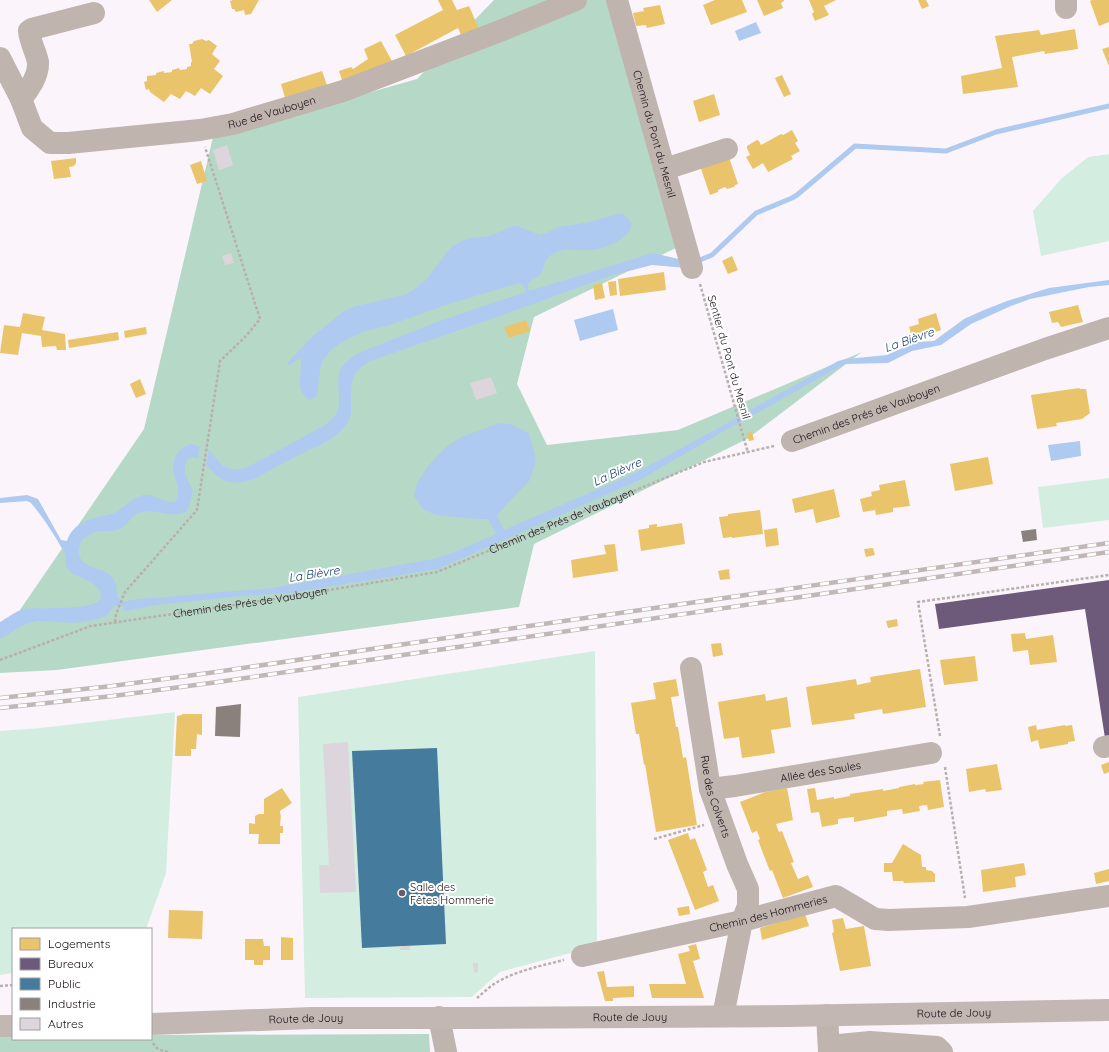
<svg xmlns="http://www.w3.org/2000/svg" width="1109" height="1052" viewBox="0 0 1109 1052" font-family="Quicksand,sans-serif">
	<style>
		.green { fill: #d3eee0 }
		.forest { fill: #b6d9c7 }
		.water { fill: #aecaf0 }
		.homes { fill: #e9c46a }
		.offices { fill: #6d597a }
		.public { fill: #457b9d }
		.industry { fill: #8a817c }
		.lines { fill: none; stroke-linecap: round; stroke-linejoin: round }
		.stream { stroke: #aecaf0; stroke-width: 5 }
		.building { fill: #ddd5dc }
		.path { stroke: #b9afad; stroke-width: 2.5; stroke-dasharray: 3 2; stroke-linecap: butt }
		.minor { stroke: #c0b4ae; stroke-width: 22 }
		.major { stroke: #c2b7b2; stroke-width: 22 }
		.rail-casing { stroke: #c0b8b7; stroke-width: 4.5 }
		.rail { stroke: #fff; stroke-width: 3; stroke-dasharray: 9; stroke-linecap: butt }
		.poi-dot { fill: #665e66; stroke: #fff; stroke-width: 1.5 }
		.labels { text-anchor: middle; stroke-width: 4; stroke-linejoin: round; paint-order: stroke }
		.street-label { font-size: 11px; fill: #160c15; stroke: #fff }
		.poi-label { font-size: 11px; fill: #160c15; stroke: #fff; text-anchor: start }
		.water-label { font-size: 12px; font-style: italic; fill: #133d6c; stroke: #fff }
	</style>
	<rect width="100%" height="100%" fill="#fbf5fb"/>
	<g class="green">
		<path d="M1109 154V241L1041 256 1033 211 1061 179 1088 157Z"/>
		<path d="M1109 478V520L1043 528 1038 487Z"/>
		<path d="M595 651 597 946 500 972 472 997 305 998 298 697Z"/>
		<path d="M175 712 166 873 146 929H13V973L0 975V731L41 728Z"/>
	</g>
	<g class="forest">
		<path d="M494 0H610L678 247 534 317 517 384 547 445 678 430 862 352 747 439 534 544 519 607 57 670 0 673V639L144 429 213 137 417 79Z"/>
		<path d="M429 1034 430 1052H0V1035H13V1039H151V1035Z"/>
	</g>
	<g class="water">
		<path d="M756 22 761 33 739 41 735 31Z"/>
		<path d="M617 214H623C631 221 635 224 627 234 618 243 603 249 591 250 578 251 563 247 551 255 545 259 545 267 541 273 535 282 525 278 529 291L653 253 683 260 686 268 652 265 613 275 500 316 373 360C349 371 352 382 351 405 351 410 351 416 349 420 339 439 315 447 297 456 283 464 268 471 254 479 244 482 230 485 221 479 216 475 211 470 206 465L209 449C220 464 226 473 246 468L325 425C330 421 335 417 337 412 343 397 333 376 343 365 354 353 371 348 386 342 431 323 479 307 526 292L523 285 519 283 449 304 387 326 365 331 342 342 331 350 323 360 320 370 317 395 314 399 309 400C294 389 302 374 301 358L289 365 287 363 313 336 344 311 356 306 404 295 413 290 426 280 451 247 462 241 471 238 490 236 513 226H518L540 235 546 233 559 227 590 222Z"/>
		<path d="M1109 280V285L1089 287 1030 299 1011 306 971 324 941 345 912 351 888 363 845 364 837 368 741 422 739 416 838 361 846 359 887 355 915 342 934 341 964 319 984 310 1007 301 1049 288Z"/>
		<path d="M613 309 618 330 580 341 574 320Z"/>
		<path d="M735 419 736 424 640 480 438 569 290 593 241 596 156 605 126 611 122 609 129 600 272 588 433 559 452 553 496 534 488 519H477L435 515 423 509 414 496 417 483 429 465 445 448 459 438 499 423 511 424 529 433 536 459 530 480 507 504 497 516 504 530 637 472Z"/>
		<path d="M1080 441 1081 456 1051 461 1048 445Z"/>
		<path d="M192 444 200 447 198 459 192 457 189 458C180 469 187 479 193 490L189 507 186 512C181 514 175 515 168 514 160 513 150 509 141 512 132 514 128 525 120 529 110 534 99 527 88 536 82 539 79 544 79 550 78 568 99 566 110 575 117 581 117 588 117 597L120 599 106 616 94 620 73 623 43 621H36L24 625 0 639V622C7 618 16 611 24 609 35 606 110 614 100 592 95 579 75 579 68 569 64 564 67 557 64 552 55 536 43 517 31 503L27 501 0 503V498L27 495 38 499 61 540 67 541C72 525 87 519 102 516 106 515 111 515 114 513 124 508 132 498 143 495 155 493 164 504 175 502 183 490 174 480 173 469 172 457 181 446 192 444Z"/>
	</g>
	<g class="homes">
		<path d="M149 0H172L157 12Z"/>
		<path d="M233 0H259L251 14 245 15 244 10 236 12 234 9H232L230 1Z"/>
		<path d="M438 0H452L457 10 469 6 479 29 462 37 458 28 406 56 395 35 443 10Z"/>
		<path d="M715 0H742L747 12 711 25 703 5Z"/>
		<path d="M757 0H784V1L781 3 783 8 764 16Z"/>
		<path d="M809 0H836L824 6 829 15 815 21 812 14 814 12Z"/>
		<path d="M918 0H926L929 6 922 9Z"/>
		<path d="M1092 0H1109V22L1099 26 1090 1Z"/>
		<path d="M660 5 665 24 647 28 646 25 636 26 633 13 644 11 643 8Z"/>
		<path d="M1075 29 1078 49 1045 54 1044 51 1012 57 1018 87 963 94 961 76 1002 68 995 36 1039 30 1041 35Z"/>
		<path d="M202 39 206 41 209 40 217 46 212 54 220 61 214 69 223 76 210 94 201 88 195 96 186 91 180 99 171 94 164 102 150 92 149 89 146 90 144 82 147 81V76L156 75V73L164 71V73L172 72V70L179 68 180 70 187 69V67L191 66V62H192L189 44H192L194 41Z"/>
		<path d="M381 41 393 63 343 83 339 71 351 67 353 69 368 59 364 49Z"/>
		<path d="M1109 47V66L1102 49Z"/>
		<path d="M322 71 328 88 286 101 281 84Z"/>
		<path d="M782 75 791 94 784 97 775 78Z"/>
		<path d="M714 94 720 115 699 122 693 101Z"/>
		<path d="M792 130 798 141 795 143 800 151 791 156 793 159 768 172 763 163 753 169 746 157 750 155 747 148V146L757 140 759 141 761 145 781 134 783 135Z"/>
		<path d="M728 154 738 184 735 185 734 187 727 189 725 187 718 190V192L710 195 699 163Z"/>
		<path d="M76 158V163L74 166 69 167 71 177 54 179 51 161Z"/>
		<path d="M201 161 207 181 197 184 190 165Z"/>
		<path d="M732 256 738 270 728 274 722 261Z"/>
		<path d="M664 272 666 290 620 296 618 279Z"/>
		<path d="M616 281 617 295 610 296 608 282Z"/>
		<path d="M602 283 605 298 595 300 593 285Z"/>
		<path d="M1078 305 1083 322 1061 327 1058 322 1052 323 1049 312Z"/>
		<path d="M23 313 45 317 42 330 65 334 66 350H57L56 346 42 347 41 336 22 333 18 355 0 353 4 325 20 327Z"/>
		<path d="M936 313 941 330 913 340 909 327 919 324 918 319Z"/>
		<path d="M526 320 530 331 509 338 504 327Z"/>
		<path d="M146 327 147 334 125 338 124 331Z"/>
		<path d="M118 332 119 340 69 348 68 340Z"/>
		<path d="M140 379 146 394 136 398 130 384Z"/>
		<path d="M1079 388 1080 389H1086L1090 413 1082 419 1056 423 1057 426 1037 429 1031 395Z"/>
		<path d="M752 432 754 440 749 441 746 433Z"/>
		<path d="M988 457 993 484 955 491 950 464Z"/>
		<path d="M905 480 910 506 893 508V512L876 515 875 510 863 512 860 499 872 496 871 492 880 490 879 485Z"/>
		<path d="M834 489 840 517 816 523 813 509 795 513 792 499Z"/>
		<path d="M760 510 763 534 732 538V537L723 538 719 517 728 516V514Z"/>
		<path d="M682 523 685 544 641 551 638 530 649 528V525L657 524V527Z"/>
		<path d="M777 528 779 545 766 547 764 530Z"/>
		<path d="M615 544 618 571 573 578 571 560 606 554 604 545Z"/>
		<path d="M873 548 875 555 866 557 864 549Z"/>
		<path d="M729 569 730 579 720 580 718 571Z"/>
		<path d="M897 619 898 626 888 628 886 621Z"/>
		<path d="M1025 633 1026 639 1053 635 1057 662 1030 665 1028 650 1013 652 1011 634Z"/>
		<path d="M721 643 723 655 713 657 711 644Z"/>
		<path d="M975 656 978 681 944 685 940 660Z"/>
		<path d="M920 669 926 707 883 714 882 709 854 714 855 719 812 725 806 687 856 679 857 685 871 682 870 677Z"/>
		<path d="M676 679 679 696 671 697 676 727H678L683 758 686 757 697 825 656 832 645 764 644 765 639 734H636L631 703 656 699 653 683Z"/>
		<path d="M765 694 766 701 787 697 791 727 771 730 775 753 742 758 739 737 724 739 718 702Z"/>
		<path d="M182 714H202V735L197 734 196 749H191V756H175L177 716 182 715Z"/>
		<path d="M1036 725 1037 730 1065 725V726L1072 725 1075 741 1068 742V744L1040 749 1038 740 1031 742 1028 727Z"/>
		<path d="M1109 762V772L1104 774 1101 765Z"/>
		<path d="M997 764 1002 790 986 792 985 789 969 792 966 769Z"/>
		<path d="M940 780 944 807 928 810 927 805 919 806 920 811 903 814 902 809 887 811V816L854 822V817L845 818 838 819V824L822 827 819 812 811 813 807 789 815 788 817 800 834 797V799L850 796V794L883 789V791L899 788V787L915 784V785L924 784 923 782Z"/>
		<path d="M282 788 292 803 280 811V815L281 814 280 826H283V833H280V844H258L259 834H249V823L255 824V816L259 814H264V799Z"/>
		<path d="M787 788 793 820 776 824 779 832 782 831 794 862 791 863 798 879 808 875 813 887 783 898 772 870 770 871 764 856 758 840 760 839 757 831 752 833 740 802 765 792Z"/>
		<path d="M688 833 690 840 695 838 707 870 703 872 708 887 713 885 719 901 695 910 668 840Z"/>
		<path d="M903 844 921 855 922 867H926V870L932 871 935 874V882L904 883 903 881H893L892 872H884V863H892Z"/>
		<path d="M1024 863 1026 875 1015 877 1016 887 983 892 981 870Z"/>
		<path d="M1109 869V881L1096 884 1094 873Z"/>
		<path d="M689 906 690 914 679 916 677 908Z"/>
		<path d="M169 910 203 911 202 939 168 938Z"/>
		<path d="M805 914 809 926 762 940 760 928Z"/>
		<path d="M843 918 846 929 864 926 871 966 840 971 832 933 834 932 832 920Z"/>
		<path d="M281 937 293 938V960H281Z"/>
		<path d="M245 939H263L264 946H270V960H263V965H254V960H245Z"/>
		<path d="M696 944 700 959 693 961 704 998H652L649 984H686L678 954 690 951 688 946Z"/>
		<path d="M604 971 607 987 634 986V997L613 998V1001H605L597 972Z"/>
	</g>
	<path class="offices" d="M1109 580V738H1105L1085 609 939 629 935 604Z"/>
	<path class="public" d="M437 748 446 944 362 948 352 751Z"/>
	<g class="industry">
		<path d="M1036 529 1037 540 1023 542 1021 531Z"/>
		<path d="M241 704 240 737 215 736 216 707Z"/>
	</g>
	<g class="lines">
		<g class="stream">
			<path d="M695 262 712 255 756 213 792 198 797 195 855 146 946 151 996 132 1109 106"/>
			<path d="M730 425 745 416"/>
			<path d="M111 602 132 605"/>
		</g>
	</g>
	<g class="building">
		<path d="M227 145 233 165 219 170 213 150Z"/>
		<path d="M231 253 234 263 225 265 222 256Z"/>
		<path d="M491 377 497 393 476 400 470 383Z"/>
		<path d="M348 742 356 892 320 893 319 865H329L323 744Z"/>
		<rect x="400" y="946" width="10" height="4"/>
		<path d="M473 963H478V972L474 973Z"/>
	</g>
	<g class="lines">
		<g class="path">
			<path d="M700 284 748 453"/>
			<path d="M115 622 116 614 125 592 197 510 220 361 246 336 260 319 205 147"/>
			<path id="s1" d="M0 660 91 626 281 598 437 572 704 462 774 446"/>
			<path d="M940 736 918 602 1109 575"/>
			<path d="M945 767 965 898"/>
			<path d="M654 839 704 825"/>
			<path d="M0 986 13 985"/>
			<path d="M477 998C482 994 488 988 494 984 515 971 540 966 564 960"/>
			<path d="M153 1043C157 1050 162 1051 170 1052"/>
		</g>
		<g class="minor">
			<path id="s2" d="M617 0 692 268"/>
			<path d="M1066 0V8"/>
			<path id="s3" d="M0 58 21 99 32 128 50 143H68L200 130 233 124 343 91 500 31 576 0"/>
			<path d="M21 99C29 90 39 75 38 62 36 52 30 42 29 31L32 29 94 13"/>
			<path d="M665 169 727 149"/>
			<path id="s4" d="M792 441 1045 349 1109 328"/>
			<path id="s5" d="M691 668 710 789 737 864 748 889V906L742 921 723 1016"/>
			<path d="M1104 747 1109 746"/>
			<path id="s6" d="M710 789 735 786 931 753"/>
			<path id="s7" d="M582 956 742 921 836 896 875 919 889 920 968 917 1109 896"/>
			<path d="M827 1015 829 1052"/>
			<path d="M439 1017 446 1052"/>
			<path d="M829 1046 870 1042 937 1047 942 1052"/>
		</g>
		<g class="major">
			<path id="s8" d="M151 1024 312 1018H470L788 1016 1109 1010"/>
			<path d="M0 1026H13"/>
		</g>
		<g class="rail-casing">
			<g id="rail">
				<path d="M0 698 112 686 216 672 480 633 1109 543"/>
				<path d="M0 708 113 696 218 682 1109 552"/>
			</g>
		</g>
		<use href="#rail" class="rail"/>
	</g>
	<circle class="poi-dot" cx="402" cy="893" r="4"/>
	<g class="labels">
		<g class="street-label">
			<text dy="4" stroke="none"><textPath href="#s3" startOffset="325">Rue de Vauboyen</textPath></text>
			<text dy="4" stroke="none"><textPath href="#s2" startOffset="139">Chemin du Pont du Mesnil</textPath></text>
			<text transform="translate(729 357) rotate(74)" y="4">Sentier du Pont du Mesnil</text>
			<text dy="4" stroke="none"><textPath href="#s4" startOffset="79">Chemin des Prés de Vauboyen</textPath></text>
			<text dy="4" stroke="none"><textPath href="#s1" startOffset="582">Chemin des Prés de Vauboyen</textPath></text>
			<text dy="4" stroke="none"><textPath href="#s1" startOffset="258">Chemin des Prés de Vauboyen</textPath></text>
			<text dy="4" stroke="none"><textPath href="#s6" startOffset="112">Allée des Saules</textPath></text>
			<text dy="4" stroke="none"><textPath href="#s5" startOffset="131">Rue des Colverts</textPath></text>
			<text dy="4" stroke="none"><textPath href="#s7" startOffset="191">Chemin des Hommeries</textPath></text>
			<text dy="4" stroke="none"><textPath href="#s8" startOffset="803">Route de Jouy</textPath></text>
			<text dy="4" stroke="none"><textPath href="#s8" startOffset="479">Route de Jouy</textPath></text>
			<text dy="4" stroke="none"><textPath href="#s8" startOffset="155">Route de Jouy</textPath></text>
		</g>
		<g class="poi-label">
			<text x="410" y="891">Salle des<tspan x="410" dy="13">Fêtes Hommerie</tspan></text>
		</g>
		<g class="water-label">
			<text transform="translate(909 340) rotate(-19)" y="4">La Bièvre</text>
			<text transform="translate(617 472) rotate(-24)" y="4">La Bièvre</text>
			<text transform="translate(314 574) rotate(-9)" y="4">La Bièvre</text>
		</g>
	</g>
	<rect x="12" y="928" width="140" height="112" fill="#ffffff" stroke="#a29ea1"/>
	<rect x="20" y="938" width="20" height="12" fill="#e9c46a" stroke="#a29ea1"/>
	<text x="48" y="948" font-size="12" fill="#160c15">Logements</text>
	<rect x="20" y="958" width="20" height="12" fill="#6d597a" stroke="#a29ea1"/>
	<text x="48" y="968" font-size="12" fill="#160c15">Bureaux</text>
	<rect x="20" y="978" width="20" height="12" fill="#457b9d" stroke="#a29ea1"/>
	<text x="48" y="988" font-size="12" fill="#160c15">Public</text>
	<rect x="20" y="998" width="20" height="12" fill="#8a817c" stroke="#a29ea1"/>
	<text x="48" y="1008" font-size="12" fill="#160c15">Industrie</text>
	<rect x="20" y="1018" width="20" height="12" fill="#ddd5dc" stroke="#a29ea1"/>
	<text x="48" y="1028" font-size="12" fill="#160c15">Autres</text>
</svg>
